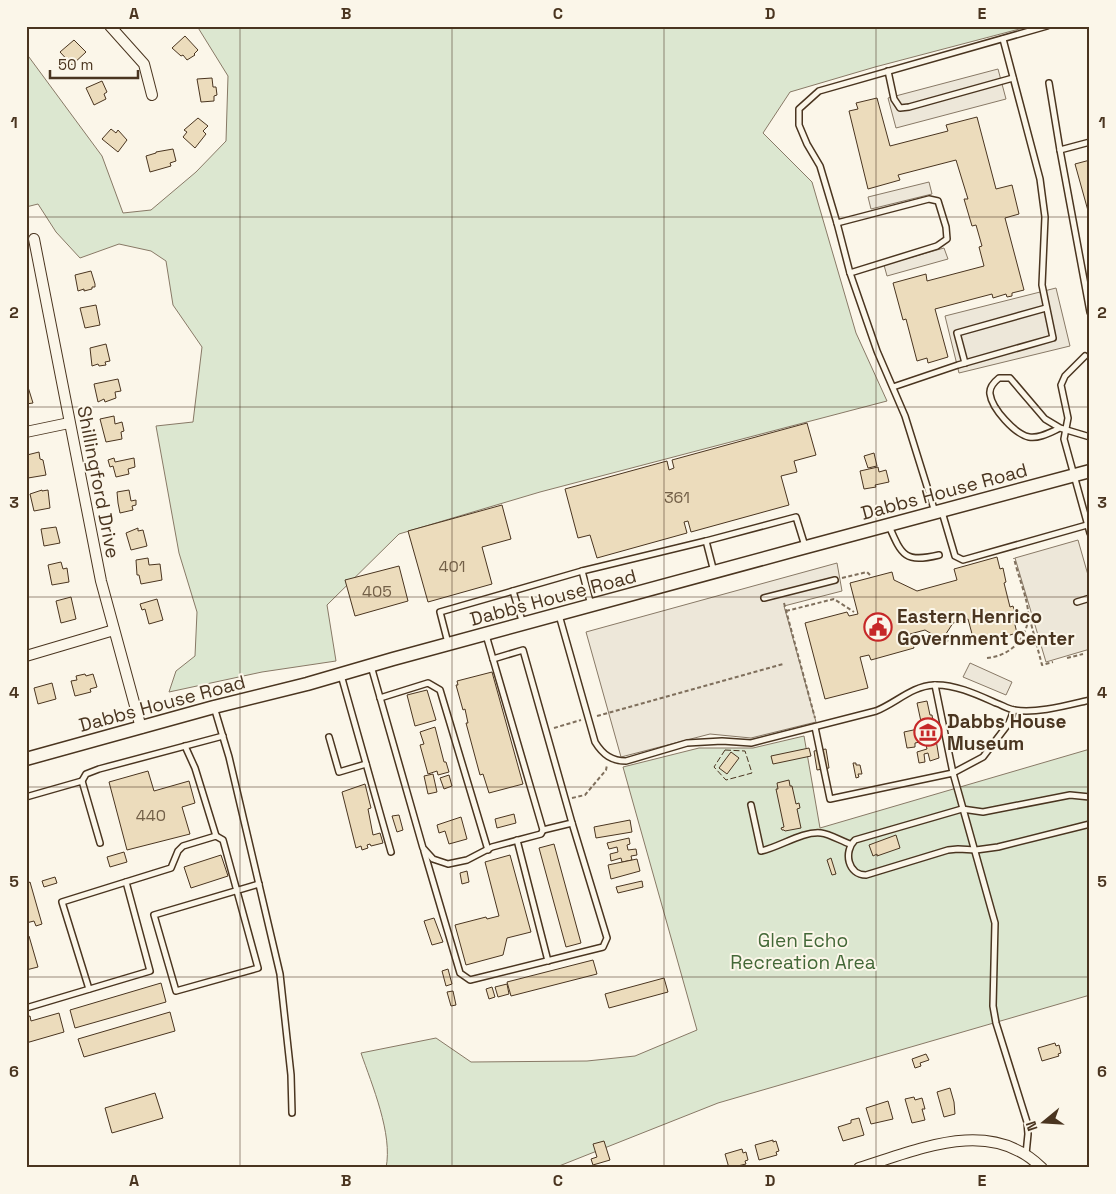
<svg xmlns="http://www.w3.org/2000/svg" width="1116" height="1194" viewBox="0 0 1116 1194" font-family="'Space Grotesk',sans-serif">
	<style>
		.green { fill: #dce7d0; stroke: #887966 }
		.parking { fill: #ede7d9; stroke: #887966 }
		.building { fill: #ecdcbc; stroke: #4a3520 }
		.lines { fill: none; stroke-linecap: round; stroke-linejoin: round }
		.service-casing { stroke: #4a3520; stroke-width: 8 }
		.minor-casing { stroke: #4a3520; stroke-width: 12 }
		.tertiary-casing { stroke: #4a3520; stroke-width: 15 }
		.path { stroke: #7f6f5c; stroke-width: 2; stroke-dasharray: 4 2.5; stroke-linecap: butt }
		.service { stroke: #fbf6e9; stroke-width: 5 }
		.minor { stroke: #fbf6e9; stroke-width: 10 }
		.tertiary { stroke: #fbf6e9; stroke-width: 12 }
		.fence { stroke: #4a3520; stroke-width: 1; stroke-dasharray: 6 2.5; stroke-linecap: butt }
		.grid { fill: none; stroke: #4a3520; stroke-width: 1; stroke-opacity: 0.55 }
		.labels { text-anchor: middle; stroke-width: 4; stroke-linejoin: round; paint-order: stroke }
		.number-label { font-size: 16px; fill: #725f47 }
		.street-label { font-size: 19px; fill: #4a3520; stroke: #fbf6e9 }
		.poi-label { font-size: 19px; font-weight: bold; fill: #4a3520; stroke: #fbf6e9; text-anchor: start }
		.park-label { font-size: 19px; fill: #436837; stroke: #fbf6e9 }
		.neatline { fill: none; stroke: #4a3520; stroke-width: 2 }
		.grid-label { font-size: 16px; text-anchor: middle; font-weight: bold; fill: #4a3520 }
	</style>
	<rect width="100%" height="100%" fill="#fbf6e9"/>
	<g class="green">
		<path d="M197 26H1031L875 67 790 92 763 133 812 182 856 333 887 401 540 492 399 534 327 605 336 661 262 672 169 692 176 671 195 656 197 612 179 553 156 426 193 422 202 347 173 305 166 261 151 251 119 244 80 258 56 232 38 204 26 207V53L102 156 123 213 151 210 196 172 226 141 228 76Z"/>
		<path d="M804 736 820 828 1090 749V995L718 1103 554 1168H386C393 1134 372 1085 361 1053L436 1038 471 1062 587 1061 635 1056 697 1030 623 767 699 748H753Z"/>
	</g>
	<g class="parking">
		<path d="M998 69 1006 99 896 128 888 98Z"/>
		<path d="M929 182 932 194 871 209 868 197Z"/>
		<path d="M944 248 948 259 887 276 884 265Z"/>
		<path d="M1056 288 1070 346 959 373 945 316Z"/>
		<path d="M1078 540 1090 582V649L1046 662 1015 558Z"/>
		<path d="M837 563 842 591 784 606 816 722 751 738 710 734 621 757 586 632Z"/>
		<path d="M970 663 1012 682 1006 695 963 677Z"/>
	</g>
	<g class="building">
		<path d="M185 36 198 50 194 54 195 55 187 60 183 55 181 56 172 48Z"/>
		<path d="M74 40 86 52 72 65 60 52Z"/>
		<path d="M212 78 213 87H216L217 95 214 96V101L201 102 197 79Z"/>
		<path d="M102 81 107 92 104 94 106 99 94 105 86 88Z"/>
		<path d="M877 98 890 146 948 131 946 125 977 117 996 189 1012 185 1019 214 1005 218 1024 290 1012 293V296L1007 297 1006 294 993 298 992 294 935 309 948 357 928 363 927 358 917 361 906 319 903 320 893 283 926 274 927 281 984 266 979 247 982 246 976 225 972 226 964 199H968L956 160 898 175 900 180 868 189 849 111 858 109 856 103Z"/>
		<path d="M198 118 208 126 203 131 206 134 195 148 183 137 187 132 184 130Z"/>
		<path d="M111 129 116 133 118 130 127 140 118 152 102 139Z"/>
		<path d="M173 149 176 161 170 163 171 166 150 172 146 156 156 153V152Z"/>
		<path d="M1090 160V218L1075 164Z"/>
		<path d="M91 271 95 284V287H92V289L84 291V289L78 291 75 275Z"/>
		<path d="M96 305 100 325 85 328 80 308Z"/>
		<path d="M106 344 110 361 105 362 106 365 99 366 98 364 92 366 90 348Z"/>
		<path d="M118 379 121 391 115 392 116 398 105 402 104 399 98 402 94 384Z"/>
		<path d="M26 387H28L33 403 26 404Z"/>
		<path d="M114 416 115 424 122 422 124 431 121 432 122 439 106 442 100 419Z"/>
		<path d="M807 423 816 455 794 461 797 472 781 476 789 505 691 532 688 521 684 522 687 533 597 558 590 535 578 538 565 489 667 461 669 470 674 468 672 460Z"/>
		<path d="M39 452 40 459 43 460 46 475 28 478 27 455Z"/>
		<path d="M874 453 877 466 868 468 864 456Z"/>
		<path d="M114 458 115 462 134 458 135 467 128 469 129 474 116 477 113 466 110 467 108 460Z"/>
		<path d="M878 467 879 472 886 470 889 482 875 485 876 487 864 489 860 471Z"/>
		<path d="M42 490V491L48 490 50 508 34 511 30 494Z"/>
		<path d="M129 490 131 501 136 500V505L132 506 133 510 120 513 118 503 117 492Z"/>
		<path d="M502 505 511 539 482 547 492 584 428 602 408 531Z"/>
		<path d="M56 527 60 543 44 546 41 529Z"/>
		<path d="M138 528V531L143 530 147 546 131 550 126 533Z"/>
		<path d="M997 557 1000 569 1003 568 1006 582 1004 583 1010 607 1013 606 1017 620 1014 621 1017 633 975 645 968 619 953 623 942 640 925 630 910 634 914 648 871 660 869 655 860 657 868 688 825 699 805 623 847 612 849 616 858 614 850 583 892 572 894 580 917 591 957 580 954 569Z"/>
		<path d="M148 558 149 565 160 564 162 580 141 584 139 575H137L136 560Z"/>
		<path d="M61 562 63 569 67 568 69 582 52 585 48 565Z"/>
		<path d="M399 566 408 601 355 616 345 580Z"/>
		<path d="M71 597 76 619 61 623 56 601Z"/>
		<path d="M157 599 163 620 149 624 145 609 142 610 140 604Z"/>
		<path d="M492 672 523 784 489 793 483 774 480 775 466 723H468L465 709 463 710 456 685H458L457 681Z"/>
		<path d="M85 674 86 676 93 674 97 687 90 689 91 692 75 696 71 681 77 680 76 676Z"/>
		<path d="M52 683 56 699 38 704 34 688Z"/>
		<path d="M427 690 436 720 415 726 407 695Z"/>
		<path d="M927 701 930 715H932L939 758 930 761 928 753 924 754 925 762 919 763 917 752 927 749 925 741 915 743V747L907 748 904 732 918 729V732L923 731 917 703Z"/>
		<path d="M435 727 444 762H446L449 772 438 775 437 771 428 774 420 745 424 744 420 732Z"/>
		<path d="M809 748 811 756 773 764 771 756Z"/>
		<path d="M826 749 829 768 817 770 814 751Z"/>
		<path d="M731 752 739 758 727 774 719 768Z"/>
		<path d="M853 763H856V765H860L862 774H858L859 777 856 778Z"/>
		<path d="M148 771 154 791 189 781 195 803 182 807 190 834 127 850 109 782Z"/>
		<path d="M433 774 437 792 428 794 424 776Z"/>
		<path d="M449 775 452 786 444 789 440 778Z"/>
		<path d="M789 780 790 786H792L796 804 799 803 800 808 797 809 801 828 785 831 784 830H782L781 828 784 827 776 789H778L777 783Z"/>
		<path d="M365 784 371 808 368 809 373 835 380 833 383 843 371 846 370 844 367 845 368 848 362 850 361 846 356 848 342 792Z"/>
		<path d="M514 814 516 823 497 828 495 819Z"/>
		<path d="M399 815 403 830 397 832 392 816Z"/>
		<path d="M461 817 467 839 449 844 445 831 439 833 437 825Z"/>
		<path d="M630 820 632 832 596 838 594 827Z"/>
		<path d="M896 835 900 848 877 856V854L873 856 869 845Z"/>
		<path d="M629 838 630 844 627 845 628 850 636 849 637 855 631 856 632 860 622 862 621 858 611 861 610 854 618 852 617 847 609 849 607 843Z"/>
		<path d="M554 844 581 943 566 947 539 848Z"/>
		<path d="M124 852 127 862 110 867 107 857Z"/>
		<path d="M221 855 228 876 191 888 184 867Z"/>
		<path d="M510 855 531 932 507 938 503 955 466 965 455 925 486 917 487 919 499 916 485 862Z"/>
		<path d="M831 858 836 874 832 875 827 860Z"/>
		<path d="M637 859 640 871 611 879 608 865Z"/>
		<path d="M467 871 469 882 462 884 460 873Z"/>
		<path d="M55 877 57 883 44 887 42 881Z"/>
		<path d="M642 881 643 887 618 893 616 887Z"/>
		<path d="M30 882 42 924 36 926 34 921 26 923V884Z"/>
		<path d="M434 918 443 942 432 945 424 921Z"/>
		<path d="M29 936 38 967 26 970V937Z"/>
		<path d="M593 960 597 974 511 996 507 982Z"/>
		<path d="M448 969 452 984 446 986 442 971Z"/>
		<path d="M664 978 668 992 609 1008 605 994Z"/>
		<path d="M161 983 166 1002 75 1028 70 1010Z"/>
		<path d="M507 984 509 994 498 997 495 987Z"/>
		<path d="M492 987 495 997 489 999 486 989Z"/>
		<path d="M453 991 456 1005 451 1006 447 992Z"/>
		<path d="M170 1012 175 1031 84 1057 78 1039Z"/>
		<path d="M59 1013 64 1032 26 1043V1017L30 1016 31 1021Z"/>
		<path d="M1055 1043 1056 1046 1059 1045 1061 1053 1058 1054 1059 1056 1042 1061 1038 1048Z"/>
		<path d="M926 1054 929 1060 920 1063 921 1066 915 1068 912 1059Z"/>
		<path d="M950 1088 954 1102 955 1114 944 1117 937 1092Z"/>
		<path d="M155 1093 163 1118 112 1133 105 1108Z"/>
		<path d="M914 1097 915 1100 922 1098 925 1109H922L925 1120 912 1123 905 1099Z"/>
		<path d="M888 1101 893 1119 871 1124 866 1108Z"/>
		<path d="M859 1118 864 1135 843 1141 838 1127 851 1123V1120Z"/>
		<path d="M773 1140V1142L776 1141 779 1151 776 1152 777 1155 759 1160 755 1145Z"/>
		<path d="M604 1141 610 1160 593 1165 591 1159 597 1157 593 1144Z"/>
		<path d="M742 1149 743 1153 746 1152 748 1160 745 1161 746 1164 729 1168 725 1154Z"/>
	</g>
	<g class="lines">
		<g class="service-casing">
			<g id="service">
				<path d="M888 71 894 99 900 108 909 107 1013 78"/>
				<path d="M1049 83 1060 150"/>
				<path d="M1090 142 1060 150 1090 312"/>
				<path d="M837 223 929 199 938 201 946 227 947 239 937 246 850 273"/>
				<path d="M1085 356 1065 376 1061 385 1068 418 1064 439 1090 533"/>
				<path d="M965 363 957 333 1046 308"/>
				<path d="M893 387 958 365 1053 338 1042 285 1045 217 1040 179 1003 39"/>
				<path d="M1060 428C1051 432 1039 439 1029 437 1015 434 992 409 990 394 989 387 994 382 999 378H1010L1045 419 1060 428 1090 437"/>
				<path d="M935 512 905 416 877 351 850 273 837 223 820 166 807 144 799 125V109L819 91 1047 26"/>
				<path d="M942 512 955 556 963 560 1087 525"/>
				<path d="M889 526C902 556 905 563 939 555"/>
				<path d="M706 541 714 572"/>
				<path d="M513 591 523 624"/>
				<path d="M764 598 835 580"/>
				<path d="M1077 602 1090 598"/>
				<path d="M591 605 582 571 706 541 796 517 805 546"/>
				<path d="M559 615 595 742C603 755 612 761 626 761L687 743 722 741 751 743 876 711C896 703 912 686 934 685 955 684 978 695 996 703 1002 705 1008 709 1014 710 1036 714 1068 705 1090 700"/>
				<path d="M448 643 440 612 582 571"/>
				<path d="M493 659 523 650 572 823 543 830"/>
				<path d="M371 666 423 848 433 859 448 864 467 860 492 847 541 834 543 830 486 635"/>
				<path d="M341 675 391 852"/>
				<path d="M935 685 953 773 983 757 1009 723 1014 710"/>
				<path d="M380 698 428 683 440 690 488 850"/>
				<path d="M214 707 229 757 280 974 291 1075 292 1113"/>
				<path d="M815 727 830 799 953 773 995 923 993 1006 996 1023 1027 1122 1028 1134 1026 1154"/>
				<path d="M329 737 339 772 366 764"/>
				<path d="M185 746 195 768 216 836"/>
				<path d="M82 781 86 774 99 769 223 736"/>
				<path d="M26 797 82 781 100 843"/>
				<path d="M1090 797 1070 795 983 812 962 809 855 840C843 852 848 875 866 875L948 850 958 849 976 850 998 847 1090 824"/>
				<path d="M751 805 761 851C780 847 802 831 821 833 830 834 841 841 850 844"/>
				<path d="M517 840 548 961"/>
				<path d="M424 851 460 973 470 980 603 947 607 938 572 823"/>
				<path d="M89 989 62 902 126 882"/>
				<path d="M26 1008 150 971 126 882 171 868 178 851 183 846 216 836 223 840 258 968 176 991 154 915 259 884"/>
			</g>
		</g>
		<g class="minor-casing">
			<g id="minor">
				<path d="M110 26 144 64 152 95"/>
				<path d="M34 239 101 581 141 728"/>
				<path d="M26 432 69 423"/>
				<path d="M26 656 114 630"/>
				<path d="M859 1168C918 1150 990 1116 1042 1168"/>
			</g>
		</g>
		<g class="tertiary-casing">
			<path id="tertiary" d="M26 759 214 707 307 684 393 659 795 550 1090 471"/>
		</g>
		<g class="path">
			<path d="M842 578 867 572 870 575"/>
			<path d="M784 603 815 718"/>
			<path d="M786 611 834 599 854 612"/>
			<path d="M1028 612 1042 665 1053 662"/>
			<path d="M945 639 955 647"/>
			<path d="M987 658C1011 656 1030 637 1028 611 1027 597 1017 573 1014 558"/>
			<path d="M1067 658 1083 654"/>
			<path d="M597 716 783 664"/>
			<path d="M554 728 581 720"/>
			<path d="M572 798 585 795 606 770 607 765"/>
		</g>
		<use href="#service" class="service"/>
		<use href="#minor" class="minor"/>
		<use href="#tertiary" class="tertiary"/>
		<path class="fence" d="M725 750 745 751 752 773 726 780 714 767Z"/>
	</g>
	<path class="grid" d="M240 26V1168M452 26V1168M664 26V1168M876 26V1168M26 217H1090M26 407H1090M26 597H1090M26 787H1090M26 977H1090"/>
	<defs>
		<g id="civic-ring" transform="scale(1.4375)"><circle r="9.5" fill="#fbf6e9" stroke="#c62828" stroke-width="1.5"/><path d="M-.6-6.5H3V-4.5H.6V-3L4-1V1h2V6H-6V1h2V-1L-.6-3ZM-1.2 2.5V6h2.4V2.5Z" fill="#c62828"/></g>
		<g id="museum-ring" transform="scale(1.4375)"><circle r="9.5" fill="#fbf6e9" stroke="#c62828" stroke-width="1.5"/><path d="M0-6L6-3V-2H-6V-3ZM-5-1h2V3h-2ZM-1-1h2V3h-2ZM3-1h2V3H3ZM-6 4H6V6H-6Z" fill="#c62828"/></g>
	</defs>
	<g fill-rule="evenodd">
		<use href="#civic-ring" x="878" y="627"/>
		<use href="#museum-ring" x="928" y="732"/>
	</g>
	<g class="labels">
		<g class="number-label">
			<text x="677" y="503">361</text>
			<text x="452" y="572">401</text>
			<text x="377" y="597">405</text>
			<text x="151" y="821">440</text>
		</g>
		<g class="street-label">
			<text transform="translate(99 482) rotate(79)" y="7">Shillingford Drive</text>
			<text transform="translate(944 491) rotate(-15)" y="7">Dabbs House Road</text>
			<text transform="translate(553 597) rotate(-15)" y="7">Dabbs House Road</text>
			<text transform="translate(162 703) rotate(-15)" y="7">Dabbs House Road</text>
		</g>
		<g class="poi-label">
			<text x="897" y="623">Eastern Henrico<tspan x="897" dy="22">Government Center</tspan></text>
			<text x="947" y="728">Dabbs House<tspan x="947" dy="22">Museum</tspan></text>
		</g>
		<g class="park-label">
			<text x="803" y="947">Glen Echo<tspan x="803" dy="22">Recreation Area</tspan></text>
		</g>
	</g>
	<rect width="1116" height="1194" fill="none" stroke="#fbf6e9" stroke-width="55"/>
	<g transform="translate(1044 1122) rotate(252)" stroke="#fbf6e9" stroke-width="4" paint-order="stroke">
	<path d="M0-4L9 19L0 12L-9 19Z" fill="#4a3520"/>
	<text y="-8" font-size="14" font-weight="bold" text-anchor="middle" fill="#4a3520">N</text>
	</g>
	<path d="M50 70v8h88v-8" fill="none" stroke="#4a3520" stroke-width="2.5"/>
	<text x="58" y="70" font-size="15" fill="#4a3520" stroke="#fbf6e9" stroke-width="4" paint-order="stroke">50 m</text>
	<rect x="28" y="28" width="1060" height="1138" class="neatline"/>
	<g class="grid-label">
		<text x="134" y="19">A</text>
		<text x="346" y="19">B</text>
		<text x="558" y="19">C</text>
		<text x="770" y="19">D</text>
		<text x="982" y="19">E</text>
		<text x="14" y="128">1</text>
		<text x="1102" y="128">1</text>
		<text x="14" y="318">2</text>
		<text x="1102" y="318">2</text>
		<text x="14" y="508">3</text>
		<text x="1102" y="508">3</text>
		<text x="14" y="698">4</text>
		<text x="1102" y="698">4</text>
		<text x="14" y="887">5</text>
		<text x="1102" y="887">5</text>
		<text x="14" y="1077">6</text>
		<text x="1102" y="1077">6</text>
		<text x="134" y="1186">A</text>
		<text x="346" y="1186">B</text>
		<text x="558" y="1186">C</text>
		<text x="770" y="1186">D</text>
		<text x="982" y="1186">E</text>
	</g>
</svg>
